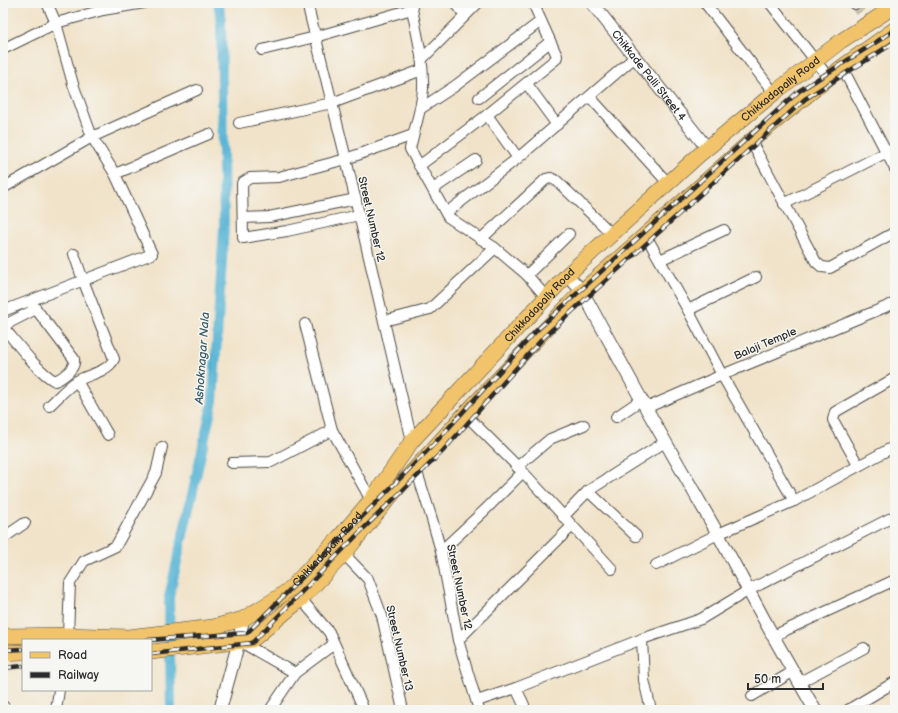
<svg xmlns="http://www.w3.org/2000/svg" width="898" height="713" viewBox="0 0 898 713" font-family="'Balsamiq Sans',sans-serif">
	<style>
		.lines { fill: none; stroke-linecap: round; stroke-linejoin: round }
		.canal { stroke: #56b4d4; stroke-width: 10 }
		.minor-tunnel { stroke: #c9bea9; stroke-width: 10; stroke-dasharray: 10 5; stroke-linecap: butt }
		.minor-casing { stroke: #494743; stroke-width: 12 }
		.tertiary-casing { stroke: #494743; stroke-width: 14 }
		.primary-casing { stroke: #494743; stroke-width: 16 }
		.minor { stroke: #fff; stroke-width: 10 }
		.tertiary { stroke: #fff; stroke-width: 12 }
		.primary { stroke: #f1c36a; stroke-width: 15 }
		.rail-casing { stroke: #2b2b2b; stroke-width: 4.5 }
		.rail { stroke: #f6f6f2; stroke-width: 3; stroke-dasharray: 9; stroke-linecap: butt }
		.labels { text-anchor: middle; stroke-width: 3; stroke-linejoin: round; paint-order: stroke }
		.street-label { font-size: 11px; fill: #2b2b2b; stroke: #f6f6f2 }
		.water-label { font-size: 12px; font-style: italic; fill: #3a5b66; stroke: #f6f6f2 }
	</style>
	<rect width="100%" height="100%" fill="#f6f6f2"/>
	<filter id="ink" filterUnits="userSpaceOnUse"><feTurbulence type="fractalNoise" baseFrequency=".025" numOctaves="2"/><feDisplacementMap in="SourceGraphic" scale="8" xChannelSelector="R" yChannelSelector="G"/><feConvolveMatrix kernelMatrix="1 2 1 2 8 2 1 2 1" color-interpolation-filters="sRGB"/></filter>
	<filter id="wash" filterUnits="userSpaceOnUse"><feTurbulence type="fractalNoise" baseFrequency=".012" numOctaves="4" result="noise"/><feDisplacementMap in="SourceGraphic" scale="16" xChannelSelector="R" yChannelSelector="G"/><feGaussianBlur stdDeviation="0.9" result="paint"/><feColorMatrix in="noise" values="0 0 0 0 0 0 0 0 0 0 0 0 0 0 0 0 0 1.4 0 .05"/><feComposite in="paint" operator="in"/></filter>
	<g filter="url(#wash)">
		<rect width="100%" height="100%" fill="#f1e3c9"/>
		<g class="lines">
			<path class="canal" d="M171 710 169 597 213 401 224 228 221 19 218 3"/>
		</g>
	</g>
	<g filter="url(#ink)">
		<g class="lines">
			<path class="minor-tunnel" d="M855 4 868 24"/>
			<g class="minor-casing">
				<g id="minor">
					<path d="M307 3 346 159 412 441"/>
					<path d="M410 3 412 9C417 35 424 61 423 88 422 109 414 129 410 149L448 217 495 248 527 275 546 297"/>
					<path d="M456 3 465 16"/>
					<path d="M705 3 774 93"/>
					<path d="M770 3 829 78"/>
					<path d="M854 3 855 4"/>
					<path d="M3 49 56 23 103 10 144 3"/>
					<path d="M262 50 315 37 412 9"/>
					<path d="M422 59 478 3"/>
					<path d="M842 67 895 169"/>
					<path d="M527 84 557 125"/>
					<path d="M590 97 668 183"/>
					<path d="M479 98 550 42"/>
					<path d="M420 109 455 86 541 21"/>
					<path d="M487 115 518 158 635 57"/>
					<path d="M239 123 332 103 422 70"/>
					<path d="M751 141 816 262 822 267 830 268 895 232"/>
					<path d="M419 166 487 115 556 59 557 56 533 3"/>
					<path d="M115 174 209 134"/>
					<path d="M3 188 92 137 197 90"/>
					<path d="M433 189 476 160"/>
					<path d="M784 204 895 148"/>
					<path d="M446 213 518 158"/>
					<path d="M359 215 287 231 243 238 242 183 250 178 279 177 346 159 413 135"/>
					<path d="M243 218 269 217 356 199"/>
					<path d="M645 234 688 310 722 375 794 501"/>
					<path d="M481 239 546 179 551 178 557 181 612 234"/>
					<path d="M660 260 724 230"/>
					<path d="M527 275 569 234"/>
					<path d="M688 310 756 277"/>
					<path d="M3 311 152 254 115 174 92 137 73 84 56 23 47 3"/>
					<path d="M384 321 430 309 495 248"/>
					<path d="M305 324 332 430 371 500"/>
					<path d="M3 326 36 309"/>
					<path d="M3 327C16 342 38 372 55 381 64 377 76 368 74 359L30 301"/>
					<path d="M77 381 108 435"/>
					<path d="M49 406C58 398 66 388 77 381 89 374 108 372 114 359L83 280 74 254"/>
					<path d="M646 408 722 375 895 303"/>
					<path d="M465 414 523 472 612 569"/>
					<path d="M616 417 641 400"/>
					<path d="M232 463 271 462 332 430"/>
					<path d="M858 465 833 420 835 412 895 378"/>
					<path d="M517 467 550 439 584 425"/>
					<path d="M416 469 431 516 441 551 458 640 479 710"/>
					<path d="M588 491 636 536"/>
					<path d="M563 517 588 491 665 442"/>
					<path d="M3 538 25 523"/>
					<path d="M441 551 485 510 523 472"/>
					<path d="M344 554 368 579 382 616 403 710"/>
					<path d="M656 565 718 534 794 501 895 446"/>
					<path d="M301 599 329 632 362 705"/>
					<path d="M68 635 70 583 84 561 116 546 156 473 162 447"/>
					<path d="M773 636 895 580"/>
					<path d="M642 639 644 680 651 710"/>
					<path d="M458 640 572 526"/>
					<path d="M239 641 295 673"/>
					<path d="M800 682 864 648"/>
					<path d="M516 688 524 705V710"/>
					<path d="M752 696 794 671"/>
					<path d="M477 701 516 688 642 639 701 619 749 590 895 516"/>
					<path d="M56 710 59 690"/>
					<path d="M270 710 295 673 334 644"/>
					<path d="M848 710 895 682"/>
				</g>
			</g>
			<g class="tertiary-casing">
				<g id="tertiary">
					<path id="s1" d="M592 3 707 148"/>
					<path d="M567 275 582 291 646 408 718 534 773 636 815 710"/>
					<path d="M3 707 4 710"/>
					<path d="M220 710 239 641 243 619"/>
				</g>
			</g>
			<g class="primary-casing">
				<g id="primary">
					<path id="s2" d="M3 636 68 635 128 637 213 627 243 619 279 597 292 587 342 534 371 500 412 441 567 275 699 155 774 93 841 41 895 6"/>
					<path d="M151 652 252 640 301 599 344 554 394 492 465 414 582 291 751 141 842 67 895 29"/>
					<path d="M3 653 23 652"/>
				</g>
			</g>
			<use href="#minor" class="minor"/>
			<use href="#tertiary" class="tertiary"/>
			<use href="#primary" class="primary"/>
			<g class="rail-casing">
				<g id="rail">
					<path d="M147 640 247 633 434 444 537 330 799 91 895 30"/>
					<path d="M3 650 23 649"/>
					<path d="M151 654 252 643 361 531 442 452 544 337 805 99 895 42"/>
					<path d="M3 668 23 666"/>
				</g>
			</g>
			<use href="#rail" class="rail"/>
		</g>
	</g>
	<g class="labels">
		<g class="street-label">
			<text dy="4" stroke="none"><textPath href="#s1" startOffset="92">Chikkade Palli Street 4</textPath></text>
			<text dy="4" stroke="none"><textPath href="#s2" startOffset="1000">Chikkadapally Road</textPath></text>
			<text transform="translate(372 219) rotate(77)" y="4">Street Number 12</text>
			<text dy="4" stroke="none"><textPath href="#s2" startOffset="676">Chikkadapally Road</textPath></text>
			<text transform="translate(765 343) rotate(-23)" y="4">Balaji Temple</text>
			<text dy="4" stroke="none"><textPath href="#s2" startOffset="352">Chikkadapally Road</textPath></text>
			<text transform="translate(460 587) rotate(78)" y="4">Street Number 12</text>
			<text transform="translate(400 648) rotate(77)" y="4">Street Number 13</text>
		</g>
		<g class="water-label">
			<text transform="translate(202 358) rotate(-86)" y="4">Ashoknagar Nala</text>
		</g>
	</g>
	<rect width="898" height="713" fill="none" stroke="#f6f6f2" stroke-width="16"/>
	<rect x="22" y="639" width="130" height="52" fill="#f6f6f2" stroke="#a5a5a2"/>
	<rect x="30" y="652" width="20" height="6" fill="#f1c36a" stroke="#a5a5a2"/>
	<text x="58" y="659" font-size="12" fill="#2b2b2b">Road</text>
	<rect x="30" y="672" width="20" height="6" fill="#2b2b2b" stroke="#a5a5a2"/>
	<text x="58" y="679" font-size="12" fill="#2b2b2b">Railway</text>
	<path d="M748 683v6h75v-6" fill="none" stroke="#2b2b2b" stroke-width="2"/>
	<text x="754" y="683" font-size="12" fill="#2b2b2b" stroke="#f6f6f2" stroke-width="3" paint-order="stroke">50 m</text>
</svg>
